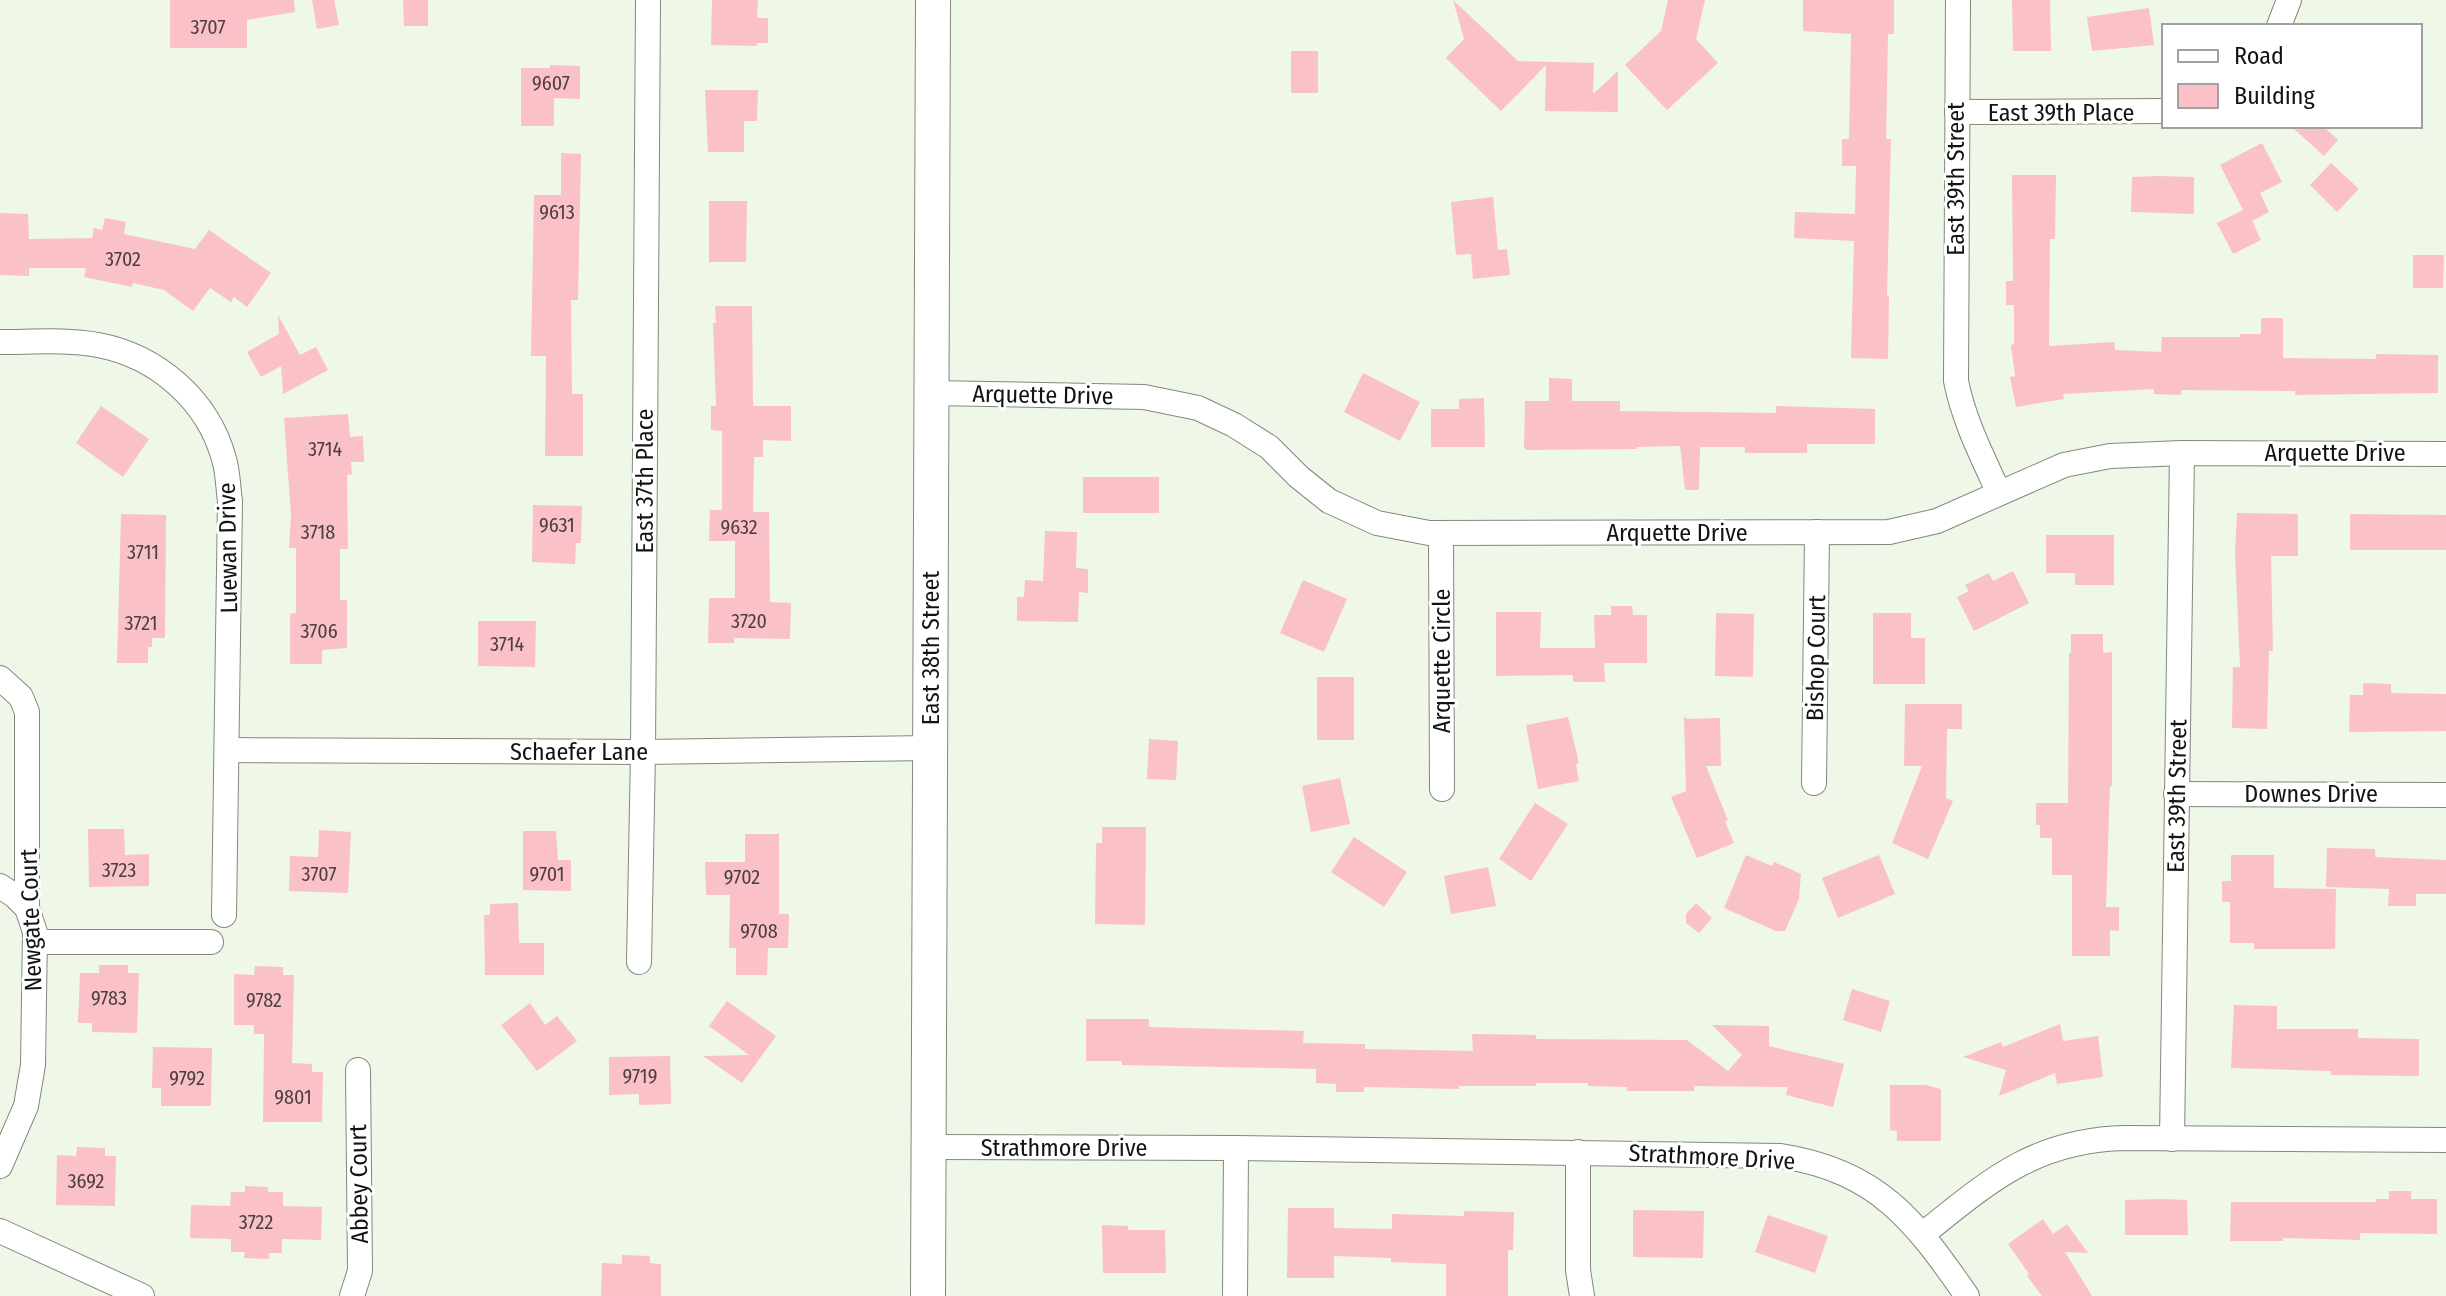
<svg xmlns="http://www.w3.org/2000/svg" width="2446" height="1296" viewBox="0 0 2446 1296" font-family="'Fira Sans Condensed',sans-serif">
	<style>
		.building { fill: #fbc1c9 }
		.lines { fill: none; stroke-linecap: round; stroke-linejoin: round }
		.street-casing { stroke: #82897c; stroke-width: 26 }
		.secondary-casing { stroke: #82897c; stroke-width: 36 }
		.street { stroke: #fff; stroke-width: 24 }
		.secondary { stroke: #fff; stroke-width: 34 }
		.labels { text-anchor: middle; stroke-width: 6; stroke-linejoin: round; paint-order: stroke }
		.number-label { font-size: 20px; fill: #4c3f3e }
		.street-label { font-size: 24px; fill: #121410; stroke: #fff }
	</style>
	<rect width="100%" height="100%" fill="#eff7e9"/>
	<g class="building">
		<path d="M170 0H294L295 12 247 20V48H170Z"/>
		<path d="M312 0H334L339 25 317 29Z"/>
		<path d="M403 0H428V26H404Z"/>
		<path d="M712 0H758L757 18H768V43H757V46L711 45Z"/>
		<path d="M1453 0 1518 61 1594 63 1593 94 1618 71V112L1545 111 1546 65 1501 111 1446 58 1464 39Z"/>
		<path d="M1668 0H1705L1696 39 1718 63 1667 110 1625 65 1661 31Z"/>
		<path d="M1803 0H1894V34H1888L1886 139H1891L1887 296H1889L1888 359 1851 358 1854 241 1794 238 1795 212 1855 214 1856 166H1842V139H1849L1851 34 1803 31Z"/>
		<path d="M2012 0H2050L2051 51H2013Z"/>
		<path d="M2149 8 2154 45 2092 51 2087 17Z"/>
		<rect x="1291" y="51" width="27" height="42"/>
		<path d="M550 65 580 66V99L554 98V126H521V68H550Z"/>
		<path d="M705 90H758L757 121H744V152H708Z"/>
		<path d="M2291 126H2323L2338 140 2324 156Z"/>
		<path d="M2262 143 2282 182 2260 193 2269 212 2252 221 2261 240 2233 254 2217 223 2243 210 2220 165Z"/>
		<path d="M561 153 581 154 578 300H571L572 394H583V456H545L546 356H531L534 195H561Z"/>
		<path d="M2331 163 2359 189 2337 212 2310 185Z"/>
		<path d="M2012 175H2056L2055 239H2050L2049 346 2114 342 2115 350 2161 352 2162 337H2240V334H2261V318H2283V358L2376 359V354L2438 355V393L2295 395V391L2181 390V395L2154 394V389L2063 394 2064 399 2016 407 2010 377 2015 376 2011 345 2014 344V305H2006V281H2013Z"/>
		<path d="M2158 176 2194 177V214L2131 212 2132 177Z"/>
		<path d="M1493 197 1498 250 1507 249 1510 275 1473 279 1471 254 1456 255 1451 202Z"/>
		<path d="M709 201H747L746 262H709Z"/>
		<path d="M0 213 28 214 29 239 92 238 94 228 102 230 105 218 126 222 124 234 195 249 209 230 271 273 247 307 234 297 231 302 210 288 193 311 164 290 133 283 132 287 84 277 86 268H29V276L0 275Z"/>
		<path d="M2413 255H2444L2443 288H2413Z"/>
		<path d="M715 306H752L753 406H791V441L763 440V457H754L753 512H769L770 602 791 603 790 639 734 638V643H708L709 598H735V541H709L710 510H722V431L711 430V406H716L713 323H716Z"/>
		<path d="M278 315 300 355 316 347 328 370 283 394 281 366 261 377 247 352 279 334Z"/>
		<path d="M1363 373 1420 402 1400 441 1344 412Z"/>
		<path d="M1549 378 1572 379V401H1620V411L1776 413V406L1875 409V444H1807V453H1745V447H1700L1699 490H1685L1680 446 1637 447V449L1526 450 1524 447 1525 401H1549Z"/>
		<path d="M1484 398 1485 447H1431V409H1459V399Z"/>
		<path d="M101 406 149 439 123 477 76 443Z"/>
		<path d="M348 414 350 437 363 436 364 462H351L352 474 347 475 348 549H340V600H347V648L322 650V664H290V614L296 613V548H289L291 515 284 418Z"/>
		<rect x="1083" y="477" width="76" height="36"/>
		<path d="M533 505 582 506 581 543H576L575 564 532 562Z"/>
		<path d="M2237 513 2298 514V556H2271L2273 651H2269L2267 729 2232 728 2233 667H2240L2235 553Z"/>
		<path d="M121 514 166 515 165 638H152V647H148V663H117Z"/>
		<path d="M2350 514 2446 515V550H2350Z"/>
		<path d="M1045 531 1077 532 1076 568 1088 569V593L1079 592 1078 622 1017 621V597H1024L1025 580 1043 581Z"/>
		<path d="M2046 535H2114V585H2075V573H2046Z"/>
		<path d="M2013 571 2029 603 1974 631 1957 597 1969 591 1965 585 1989 573 1993 581Z"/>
		<path d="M1303 580 1347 599 1324 652 1280 633Z"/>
		<path d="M1611 606H1632L1633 615H1647V663H1604L1605 682H1573V675L1496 676V612H1541L1540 648H1595L1594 615H1611Z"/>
		<path d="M1716 613 1754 614 1753 677 1715 676Z"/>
		<path d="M1873 613H1911V638H1925V684H1873Z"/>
		<path d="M478 621H536L535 667 478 666Z"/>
		<path d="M2071 634H2103V653L2112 652V786H2110L2106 907H2119V931L2110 930V956H2072V875H2052V838H2040V825H2036V803H2068L2069 653H2071Z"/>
		<rect x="1317" y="677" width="37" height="63"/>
		<path d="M2363 683 2391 684V693L2446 694V731L2349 732 2350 695H2363Z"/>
		<path d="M1905 704H1962V729H1947L1946 798 1953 801 1928 859 1892 843 1922 766H1904Z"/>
		<path d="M1568 717 1579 763 1576 764 1579 781 1538 789 1526 725Z"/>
		<path d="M1686 717 1687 719 1720 718 1721 766H1706L1728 820 1725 821 1734 843 1697 858 1671 797 1686 791 1684 718Z"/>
		<path d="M1149 739 1178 741 1176 780 1147 779Z"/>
		<path d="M1340 778 1350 824 1311 832 1302 786Z"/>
		<path d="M1535 803 1568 824 1531 881 1499 859Z"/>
		<path d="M1102 827H1146L1145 925 1095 924 1096 843H1102Z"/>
		<path d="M88 829H124L125 855 149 854V886L89 887Z"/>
		<path d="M319 830 351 832 348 893 289 891 290 856 318 857Z"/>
		<path d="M523 831H556L558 860H571V891L523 890Z"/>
		<path d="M745 834H779V914H789L788 948H768L767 975H736V948H729L730 895H706L705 862H745Z"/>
		<path d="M1354 837 1407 872 1384 907 1331 872Z"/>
		<path d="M2327 848 2375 849V857L2446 860V894H2416V906H2388L2389 889 2326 887Z"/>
		<path d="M1746 855 1772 866 1774 862 1801 874 1799 899 1785 931H1776L1724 908Z"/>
		<path d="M1879 855 1895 894 1838 918 1822 878Z"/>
		<path d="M2231 855H2274V888L2336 889 2335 949H2254V943H2230V902H2222V881H2231Z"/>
		<path d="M1488 867 1496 906 1451 914 1444 876Z"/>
		<path d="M518 903 519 943H544V975H485L484 915H490V904Z"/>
		<path d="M1696 903 1712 918 1699 933 1686 923V914Z"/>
		<path d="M99 965H128V973H139L137 1033 92 1032V1023H78L80 973H99Z"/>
		<path d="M255 966 283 967V975H294L292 1063 312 1064V1072H323L322 1122H263L264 1034H254V1025H234V974L254 975Z"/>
		<path d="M1852 989 1890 1001 1881 1032 1843 1020Z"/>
		<path d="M727 1001 776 1036 742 1083 703 1056 749 1055 709 1026Z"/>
		<path d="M530 1003 545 1025 557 1016 577 1041 537 1071 501 1025Z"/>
		<path d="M2234 1005 2277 1006V1029H2358V1038L2419 1039V1076L2331 1075V1071L2231 1068Z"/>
		<path d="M1086 1019H1149V1027L1304 1031 1303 1043 1365 1044V1049L1473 1051 1472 1034 1536 1035V1039L1687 1040 1728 1071 1742 1055 1712 1025 1769 1026V1046L1844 1064 1833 1107 1786 1095 1788 1087 1694 1086V1091H1627V1087L1588 1086V1083H1536V1086H1459V1089L1364 1087V1092H1336V1084L1316 1083V1069L1122 1065V1061H1086Z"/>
		<path d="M2060 1024 2063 1041 2098 1036 2103 1077 2057 1084 2055 1073 1999 1096 2006 1070 1963 1057 2001 1042 2003 1047Z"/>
		<path d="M153 1047 212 1048 211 1106H161V1088H152Z"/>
		<path d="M670 1056 671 1104 639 1105V1094L609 1095V1057Z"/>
		<path d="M1890 1085H1926L1941 1089V1141H1897V1131L1890 1130Z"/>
		<path d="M77 1147 105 1148V1156H116L115 1206 56 1205 57 1155 76 1156Z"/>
		<path d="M245 1186 268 1187V1192H283V1206L322 1207 321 1240 282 1239V1253H269V1259L244 1258 245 1252H231V1239L190 1238 191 1205 230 1206 231 1192H245Z"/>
		<path d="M2389 1191H2411V1199H2437V1234L2360 1233V1240L2283 1238V1241H2230L2231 1202H2376V1199H2389Z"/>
		<path d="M2162 1199 2187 1200 2188 1235H2125V1200Z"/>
		<path d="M1288 1208H1334V1228L1392 1229V1214L1464 1216V1211L1514 1212 1513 1250H1508V1296H1446V1264L1391 1262V1258L1334 1256V1278H1287Z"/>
		<path d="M1633 1210 1704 1211 1703 1258 1633 1257Z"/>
		<path d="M1768 1215 1828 1236 1815 1273 1755 1252Z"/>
		<path d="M2043 1219 2053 1234 2067 1224 2088 1253 2065 1252 2092 1296H2042L2027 1276 2029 1274 2008 1244Z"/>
		<path d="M1102 1225 1128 1226V1230H1165L1166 1273H1103Z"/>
		<path d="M622 1255 650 1256V1263L661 1264V1296H601L602 1263 622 1264Z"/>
	</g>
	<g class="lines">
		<g class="street-casing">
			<g id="street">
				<path d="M1958 0 1956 381C1964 421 1982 456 1999 493"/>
				<path d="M2279 26 2289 0"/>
				<path d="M1957 112 2164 111"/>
				<path d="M0 342C32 342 67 339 98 345 157 356 208 400 224 459 228 472 228 487 230 501L224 915"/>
				<path d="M932 393 1144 397 1198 408 1234 425 1269 447 1299 477 1329 501 1377 523 1429 533 1889 532 1937 521 2064 465 2110 456 2182 453 2446 454"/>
				<path d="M1441 534 1442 789"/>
				<path d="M0 678 21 697 27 712V908L35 932 33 1065 26 1106 0 1166"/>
				<path d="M227 750 643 752 931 748"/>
				<path d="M1814 783 1817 532"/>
				<path d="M2176 794 2446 795"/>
				<path d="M0 886 15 896 27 908"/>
				<path d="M35 942H211"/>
				<path d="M639 962 643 752 648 0"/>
				<path d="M2172 1139 2182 453"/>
				<path d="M927 1147 1236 1148 1781 1156C1878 1171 1915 1221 1967 1296"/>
				<path d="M1578 1152V1270L1582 1296"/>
				<path d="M0 1231 142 1296"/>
				<path d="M1923 1234C1989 1181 2035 1140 2125 1138L2446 1140"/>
				<path d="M352 1296 360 1271 358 1070"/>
				<path d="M1235 1296 1236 1148"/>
			</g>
		</g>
		<g class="secondary-casing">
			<path id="secondary" d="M928 1296 933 0"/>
		</g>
		<use href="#street" class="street"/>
		<use href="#secondary" class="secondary"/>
	</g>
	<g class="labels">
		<g class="number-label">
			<text x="208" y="34">3707</text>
			<text x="551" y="90">9607</text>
			<text x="557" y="219">9613</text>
			<text x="123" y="266">3702</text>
			<text x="325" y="456">3714</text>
			<text x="557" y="532">9631</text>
			<text x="739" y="534">9632</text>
			<text x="318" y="539">3718</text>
			<text x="143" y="559">3711</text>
			<text x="749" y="628">3720</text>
			<text x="141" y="630">3721</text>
			<text x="319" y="638">3706</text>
			<text x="507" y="651">3714</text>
			<text x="119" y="877">3723</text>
			<text x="319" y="881">3707</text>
			<text x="547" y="881">9701</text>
			<text x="742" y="884">9702</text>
			<text x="759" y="938">9708</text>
			<text x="109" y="1005">9783</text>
			<text x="264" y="1007">9782</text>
			<text x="640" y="1083">9719</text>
			<text x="187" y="1085">9792</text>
			<text x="293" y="1104">9801</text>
			<text x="86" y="1188">3692</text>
			<text x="256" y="1229">3722</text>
		</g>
		<g class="street-label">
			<text x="2061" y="121">East 39th Place</text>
			<text transform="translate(1956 179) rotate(-90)" y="8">East 39th Street</text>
			<text transform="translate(1043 395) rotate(1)" y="8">Arquette Drive</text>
			<text x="2335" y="461">Arquette Drive</text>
			<text transform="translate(645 481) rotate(-90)" y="8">East 37th Place</text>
			<text x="1677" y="541">Arquette Drive</text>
			<text transform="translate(228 548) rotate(-91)" y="8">Luewan Drive</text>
			<text transform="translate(931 648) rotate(-90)" y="8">East 38th Street</text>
			<text transform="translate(1816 658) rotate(-89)" y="8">Bishop Court</text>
			<text transform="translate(1442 661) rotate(-90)" y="8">Arquette Circle</text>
			<text x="579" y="760">Schaefer Lane</text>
			<text x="2311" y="802">Downes Drive</text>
			<text transform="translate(2177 796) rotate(-89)" y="8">East 39th Street</text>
			<text transform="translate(31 920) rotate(-92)" y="8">Newgate Court</text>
			<text x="1064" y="1156">Strathmore Drive</text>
			<text transform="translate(1712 1157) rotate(3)" y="8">Strathmore Drive</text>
			<text transform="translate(359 1184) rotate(-91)" y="8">Abbey Court</text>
		</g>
	</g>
	<rect x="2162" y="24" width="260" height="104" fill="#ffffff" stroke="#a0a19f" stroke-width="2"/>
	<rect x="2178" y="50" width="40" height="12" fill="#ffffff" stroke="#a0a19f" stroke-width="2"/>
	<text x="2234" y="64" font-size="24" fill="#121410">Road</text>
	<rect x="2178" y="84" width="40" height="24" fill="#fbc1c9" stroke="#a0a19f" stroke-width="2"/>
	<text x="2234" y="104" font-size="24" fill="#121410">Building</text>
</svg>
